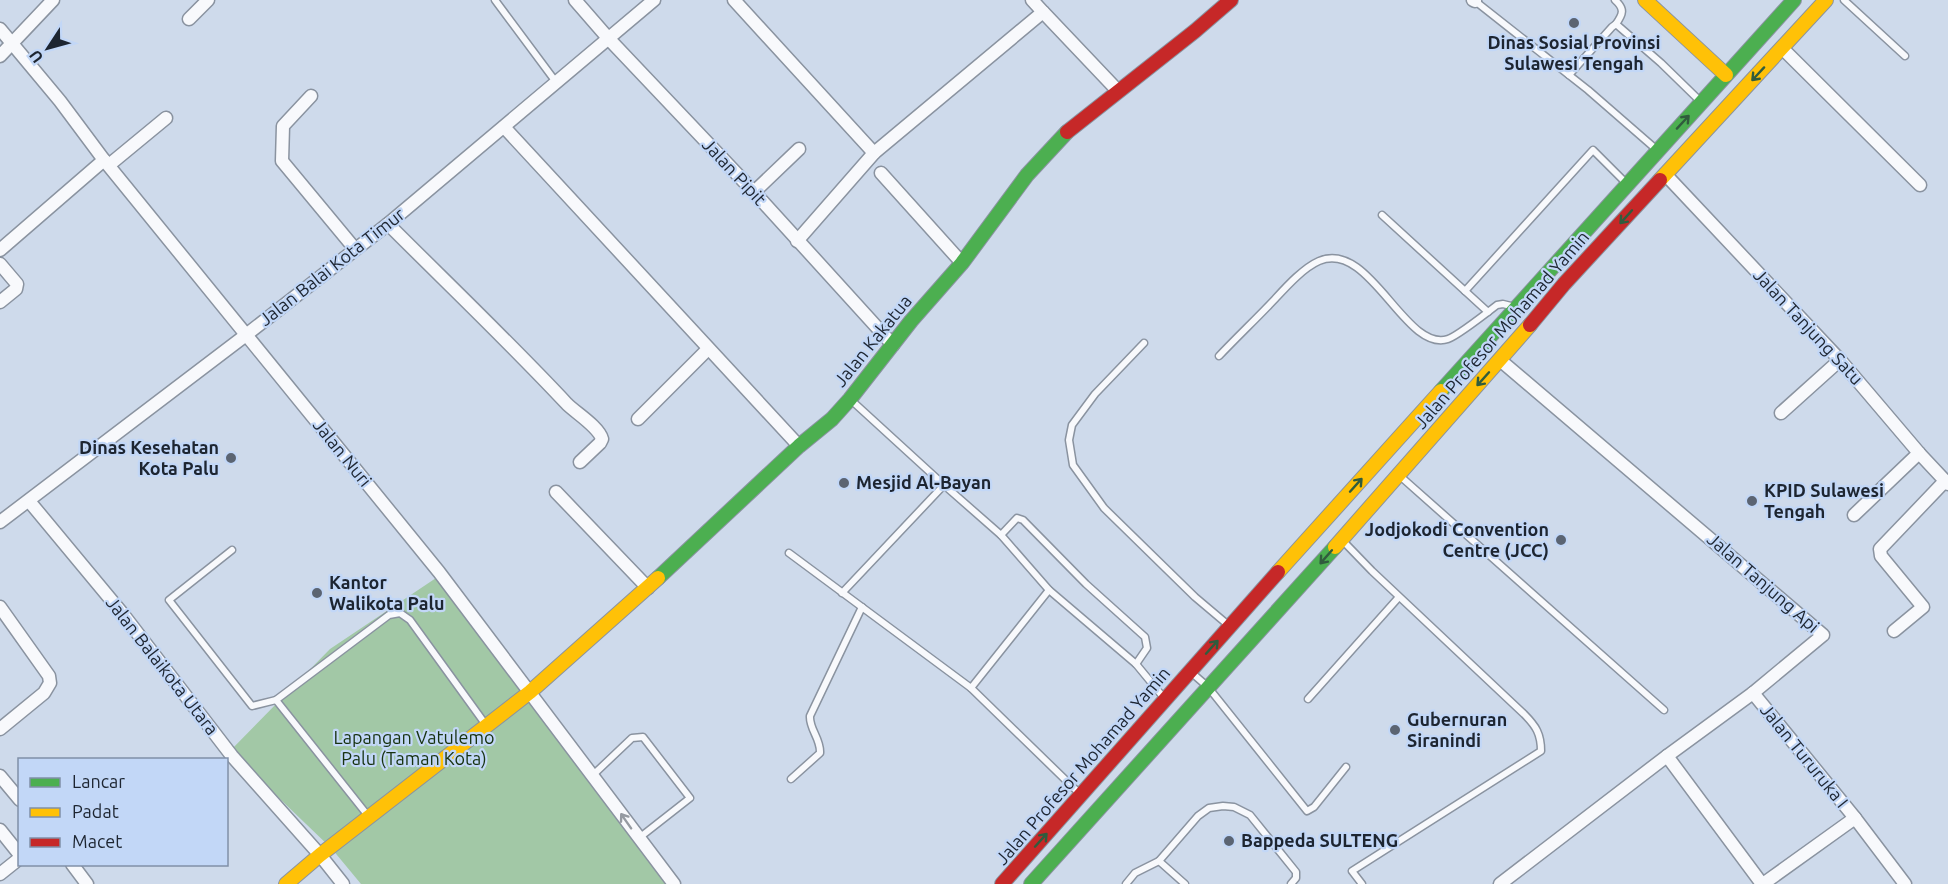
<svg xmlns="http://www.w3.org/2000/svg" width="1948" height="884" viewBox="0 0 1948 884" font-family="Ubuntu,sans-serif">
	<style>
		.green { fill: #a2c8a6 }
		.lines { fill: none; stroke-linecap: round; stroke-linejoin: round }
		.lane-casing { stroke: #8a93a0; stroke-width: 9 }
		.street-casing { stroke: #8a93a0; stroke-width: 15 }
		.fast-casing { stroke: #8a93a0; stroke-width: 16 }
		.slow-casing { stroke: #8a93a0; stroke-width: 16 }
		.jam-casing { stroke: #8a93a0; stroke-width: 16 }
		.lane { stroke: #f8f9fc; stroke-width: 6 }
		.street { stroke: #f8f9fc; stroke-width: 12 }
		.fast { stroke: #4caf50; stroke-width: 14 }
		.slow { stroke: #ffc107; stroke-width: 14 }
		.jam { stroke: #c62828; stroke-width: 14 }
		.oneway { stroke: #305c3d }
		.oneway2 { stroke: #959aa1 }
		.poi-dot { fill: #5b6472; stroke: #c2d7f7; stroke-width: 2 }
		.labels { text-anchor: middle; stroke-width: 4.5; stroke-linejoin: round; paint-order: stroke }
		.poi-label { font-size: 18px; font-weight: bold; fill: #1d2531; stroke: #c2d7f7; text-anchor: start }
		.street-label { font-size: 18px; fill: #1d2531; stroke: #c2d7f7 }
		.park-label { font-size: 18px; fill: #17320f; stroke: #c2d7f7 }
	</style>
	<rect width="100%" height="100%" fill="#cedaeb"/>
	<path class="green" d="M439 576 534 689 681 884H361L332 849 230 751 330 649Z"/>
	<g class="lines">
		<g class="lane-casing">
			<g id="lane">
				<path d="M495 0 556 82"/>
				<path d="M1615 0C1625 9 1623 14 1616 24"/>
				<path d="M1844 0 1905 56"/>
				<path d="M1475 1 1588 90 1657 150"/>
				<path d="M1569 75 1612 27 1616 24 1661 63 1701 102"/>
				<path d="M1382 215 1488 312"/>
				<path d="M1465 291 1593 150 1626 183"/>
				<path d="M1144 343 1095 394 1072 425 1069 440 1073 465 1104 508 1195 597 1227 624"/>
				<path d="M1219 356C1237 337 1256 319 1274 300 1286 287 1303 268 1319 261 1370 239 1405 353 1448 339 1457 336 1488 312 1497 305L1503 304 1515 307"/>
				<path d="M851 400 944 485 1001 535 1049 590 1136 664 1164 698"/>
				<path d="M1400 476 1664 710"/>
				<path d="M1001 535 1017 518 1023 520 1086 584 1145 637 1147 648 1136 664"/>
				<path d="M1343 541 1372 571 1524 714C1536 726 1541 734 1541 751L1352 871 1362 884"/>
				<path d="M232 550 169 600 252 706 276 700 389 615 400 613 410 620 486 725"/>
				<path d="M789 553 971 688 1049 590"/>
				<path d="M842 593 944 485"/>
				<path d="M1192 673 1208 687 1307 811 1314 807 1346 767"/>
				<path d="M971 688 1080 794"/>
				<path d="M1308 699 1399 597"/>
				<path d="M276 700 369 817"/>
				<path d="M593 775 632 738 643 737 690 798 639 838"/>
				<path d="M791 779 820 753C821 739 809 729 810 716L862 607"/>
				<path d="M1159 861 1198 816 1209 808 1223 806 1234 807 1250 815 1296 872V878L1291 884"/>
				<path d="M1126 884 1135 873 1159 861 1185 884"/>
			</g>
		</g>
		<g class="street-casing">
			<g id="street">
				<path d="M575 0 608 38 754 192 893 345"/>
				<path d="M734 0 874 153"/>
				<path d="M1473 0 1475 1"/>
				<path d="M1043 12 1118 91"/>
				<path d="M189 19 208 0"/>
				<path d="M0 29 60 101 104 160 439 572 674 884"/>
				<path d="M1782 48 1920 185"/>
				<path d="M0 56 53 0"/>
				<path d="M311 96 283 126 282 161 355 249"/>
				<path d="M504 127 799 446"/>
				<path d="M109 165 166 118"/>
				<path d="M881 173 962 263"/>
				<path d="M1665 174 1840 360 1919 453 1948 484"/>
				<path d="M754 192 799 149"/>
				<path d="M388 224C448 284 509 342 567 404 576 413 599 427 602 439L600 443 580 462"/>
				<path d="M797 241 874 153 1043 12 1032 0"/>
				<path d="M0 250 104 160"/>
				<path d="M0 264 17 284 16 289 0 302"/>
				<path d="M1500 360 1823 635 1753 693 1667 756 1500 884"/>
				<path d="M1781 413 1840 360"/>
				<path d="M638 419 708 349"/>
				<path d="M556 492 648 588"/>
				<path d="M29 501 122 613 232 756 320 855 343 884"/>
				<path d="M1854 515 1919 453"/>
				<path d="M0 522 246 335 388 224 654 0"/>
				<path d="M1894 631 1923 607 1881 556 1880 549 1945 481"/>
				<path d="M1753 693 1855 818"/>
				<path d="M0 729 44 693 50 683 49 676 0 607"/>
				<path d="M1667 756 1762 884"/>
				<path d="M0 776 20 800"/>
				<path d="M0 830 20 855"/>
				<path d="M72 864 87 884"/>
				<path d="M0 874 20 858"/>
				<path d="M1763 884 1855 818 1905 884"/>
			</g>
		</g>
		<g class="fast-casing">
			<g id="fast">
				<path d="M1441 391 1794 0"/>
				<path d="M658 578 799 446 832 419 850 399 911 321 962 263 1027 175 1067 132"/>
				<path d="M1031 884 1335 547"/>
			</g>
		</g>
		<g class="slow-casing">
			<g id="slow">
				<path d="M1645 0 1726 75"/>
				<path d="M1660 180 1826 0"/>
				<path d="M1335 547 1530 325"/>
				<path d="M1278 572 1441 391"/>
				<path d="M286 884 320 855 530 692 658 578"/>
			</g>
		</g>
		<g class="jam-casing">
			<g id="jam">
				<path d="M1067 132 1195 31 1231 0"/>
				<path d="M1530 325 1564 284 1660 180"/>
				<path d="M1002 884 1278 572"/>
			</g>
		</g>
		<use href="#lane" class="lane"/>
		<use href="#street" class="street"/>
		<use href="#fast" class="fast"/>
		<use href="#slow" class="slow"/>
		<use href="#jam" class="jam"/>
	</g>
	<defs><path id="oneway-shaft" d="M-6 0H5M1.5-3L5.5 0L1.5 3" fill="none" stroke-width="1.6" stroke-linecap="round" stroke-linejoin="round" transform="scale(1.5)"/></defs>
	<g class="oneway">
		<use href="#oneway-shaft" transform="translate(1758 74) rotate(133)"/>
		<use href="#oneway-shaft" transform="translate(1683 122) rotate(-47)"/>
		<use href="#oneway-shaft" transform="translate(1626 217) rotate(132)"/>
		<use href="#oneway-shaft" transform="translate(1483 379) rotate(132)"/>
		<use href="#oneway-shaft" transform="translate(1356 485) rotate(-48)"/>
		<use href="#oneway-shaft" transform="translate(1326 557) rotate(131)"/>
		<use href="#oneway-shaft" transform="translate(1212 647) rotate(-48)"/>
		<use href="#oneway-shaft" transform="translate(1041 840) rotate(-48)"/>
	</g>
	<use class="oneway2" href="#oneway-shaft" transform="translate(626 821) rotate(-125)"/>
	<g class="poi-dot">
		<circle cx="1574" cy="23" r="6"/>
		<circle cx="231" cy="458" r="6"/>
		<circle cx="844" cy="483" r="6"/>
		<circle cx="1752" cy="501" r="6"/>
		<circle cx="1561" cy="540" r="6"/>
		<circle cx="317" cy="593" r="6"/>
		<circle cx="1395" cy="730" r="6"/>
		<circle cx="1229" cy="841" r="6"/>
	</g>
	<g class="labels">
		<g class="poi-label">
			<text x="1574" y="49" text-anchor="middle">Dinas Sosial Provinsi<tspan x="1574" dy="21">Sulawesi Tengah</tspan></text>
			<text x="219" y="454" text-anchor="end">Dinas Kesehatan<tspan x="219" dy="21">Kota Palu</tspan></text>
			<text x="856" y="489">Mesjid Al-Bayan</text>
			<text x="1764" y="497">KPID Sulawesi<tspan x="1764" dy="21">Tengah</tspan></text>
			<text x="1549" y="536" text-anchor="end">Jodjokodi Convention<tspan x="1549" dy="21">Centre (JCC)</tspan></text>
			<text x="329" y="589">Kantor<tspan x="329" dy="21">Walikota Palu</tspan></text>
			<text x="1407" y="726">Gubernuran<tspan x="1407" dy="21">Siranindi</tspan></text>
			<text x="1241" y="847">Bappeda SULTENG</text>
		</g>
		<g class="street-label">
			<text transform="translate(734 172) rotate(47)" y="6">Jalan Pipit</text>
			<text transform="translate(332 267) rotate(-38)" y="6">Jalan Balai Kota Timur</text>
			<text transform="translate(1808 327) rotate(47)" y="6">Jalan Tanjung Satu</text>
			<text transform="translate(1502 330) rotate(-49)" y="6">Jalan Profesor Mohamad Yamin</text>
			<text transform="translate(873 341) rotate(-51)" y="6">Jalan Kakatua</text>
			<text transform="translate(342 453) rotate(51)" y="6">Jalan Nuri</text>
			<text transform="translate(1763 583) rotate(41)" y="6">Jalan Tanjung Api</text>
			<text transform="translate(162 666) rotate(52)" y="6">Jalan Balaikota Utara</text>
			<text transform="translate(1804 756) rotate(51)" y="6">Jalan Tururuka I</text>
			<text transform="translate(1083 766) rotate(-49)" y="6">Jalan Profesor Mohamad Yamin</text>
		</g>
		<g class="park-label">
			<text x="414" y="744">Lapangan Vatulemo<tspan x="414" dy="21">Palu (Taman Kota)</tspan></text>
		</g>
	</g>
	<rect x="18" y="758" width="210" height="108" fill="#c2d7f7" stroke="#8090a8" stroke-width="1.5"/>
	<rect x="30" y="778" width="30" height="9" fill="#4caf50" stroke="#8090a8" stroke-width="1.5"/>
	<text x="72" y="788" font-size="18" fill="#1d2531">Lancar</text>
	<rect x="30" y="808" width="30" height="9" fill="#ffc107" stroke="#8090a8" stroke-width="1.5"/>
	<text x="72" y="818" font-size="18" fill="#1d2531">Padat</text>
	<rect x="30" y="838" width="30" height="9" fill="#c62828" stroke="#8090a8" stroke-width="1.5"/>
	<text x="72" y="848" font-size="18" fill="#1d2531">Macet</text>
	<g transform="translate(48 48) rotate(234)" stroke="#c2d7f7" stroke-width="4.5" paint-order="stroke">
	<path d="M0-4.5L10 22L0 15L-10 22Z" fill="#1d2531"/>
	<text y="-9" font-size="16" font-weight="bold" text-anchor="middle" fill="#1d2531">U</text>
	</g>
</svg>
